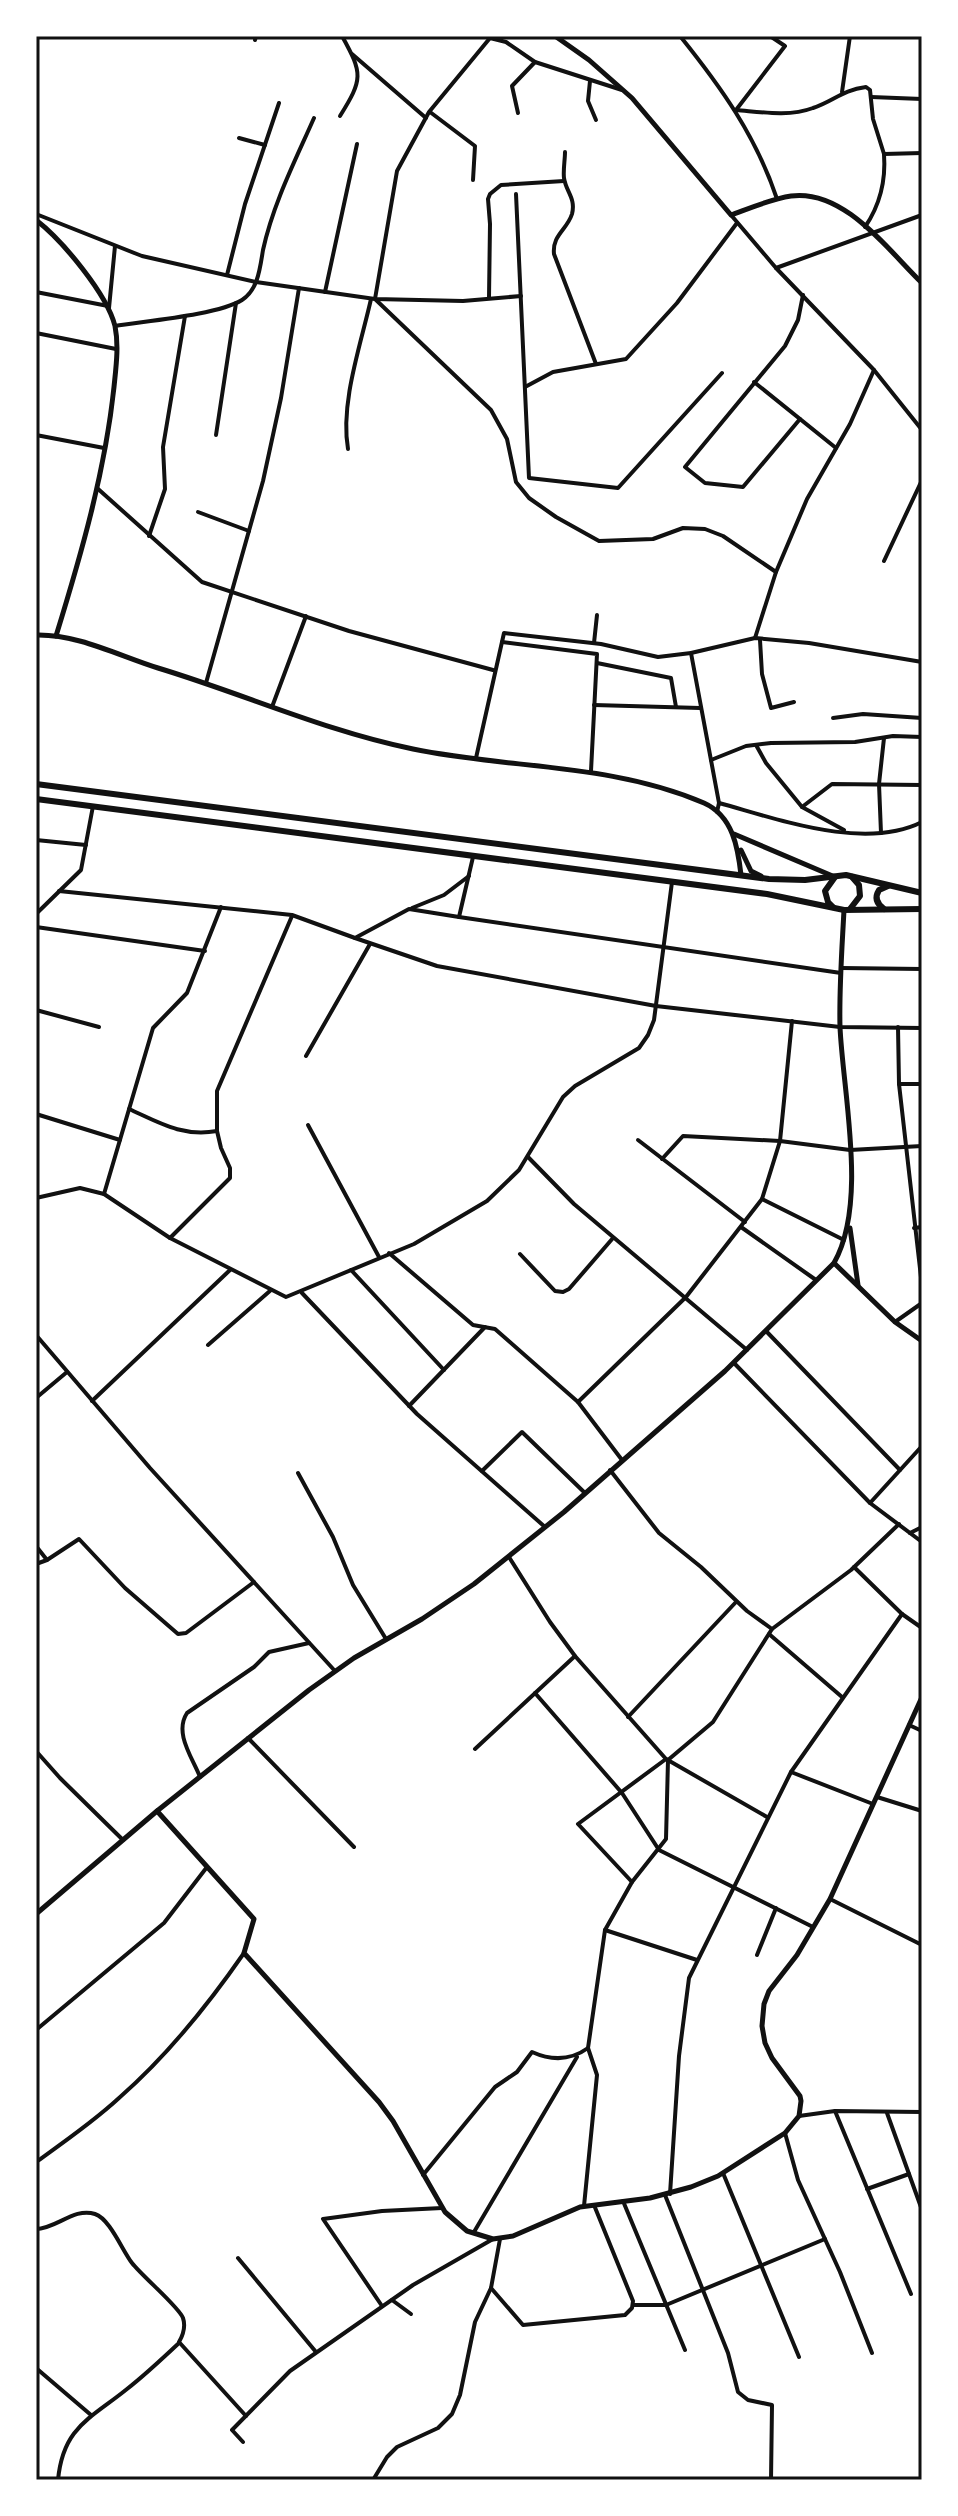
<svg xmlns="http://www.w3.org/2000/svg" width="958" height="2516" viewBox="0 0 958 2516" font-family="'Sofia Sans Condensed',sans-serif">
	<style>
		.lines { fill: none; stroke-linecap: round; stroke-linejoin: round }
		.minor { stroke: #111; stroke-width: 4 }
		.tertiary { stroke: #111; stroke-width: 5 }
		.primary { stroke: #111; stroke-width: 6 }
		.neatline { fill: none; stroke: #111; stroke-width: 3 }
	</style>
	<rect width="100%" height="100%" fill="#fff"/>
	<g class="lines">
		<g class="minor">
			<path d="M199 36 200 37"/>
			<path d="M680 36C721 87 756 136 777 199"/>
			<path d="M255 40 256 36"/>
			<path d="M352 54 426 118"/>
			<path d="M590 81 588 101 596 120"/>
			<path d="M622 90 535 62 506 42 490 38 429 112 397 171 375 299 491 410 507 439 516 482 529 498 556 517 599 541 653 539 683 528 705 529 723 536 776 572"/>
			<path d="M842 92 850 36"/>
			<path d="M871 97 922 99"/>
			<path d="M736 110C761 112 789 117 813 108 834 101 842 90 866 87L870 90 873 119 884 154 922 153"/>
			<path d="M736 110 785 46 770 36"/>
			<path d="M430 112 475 146 473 180"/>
			<path d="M518 113 512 86 535 62"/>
			<path d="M340 116C363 79 363 74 342 36"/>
			<path d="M239 138 265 145"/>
			<path d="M565 152C565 160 563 170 564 178 566 192 576 198 572 214 567 230 552 235 554 254L596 364"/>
			<path d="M516 194 529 478 618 488 722 373"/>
			<path d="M36 214 142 256 256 282 375 299 463 301 521 296"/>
			<path d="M731 215 776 268 874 370 922 430"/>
			<path d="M865 227C880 205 886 181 884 154"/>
			<path d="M776 268 922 215"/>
			<path d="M227 275 245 204 279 103"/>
			<path d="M36 292 108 306"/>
			<path d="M325 292 357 144"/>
			<path d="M489 298 490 224 488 199 490 194 501 185 564 181"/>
			<path d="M109 308 115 246"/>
			<path d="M115 326C145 321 218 315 242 300 258 290 260 268 263 250 273 204 295 161 314 118"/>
			<path d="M36 333 116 349"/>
			<path d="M754 382 836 448"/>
			<path d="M525 387 553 372 626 359 677 303 737 223"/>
			<path d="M800 419 743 487 705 483 685 467 785 346 798 320 803 295"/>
			<path d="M36 435 104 448"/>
			<path d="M216 435 236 303"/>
			<path d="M348 449C340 403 361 344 371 299"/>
			<path d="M97 488 202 582 349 631 493 670"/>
			<path d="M198 512 249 531"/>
			<path d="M149 536 165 489 163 447 185 316"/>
			<path d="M884 561 922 480"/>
			<path d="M755 638 776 572 807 499 850 424 874 370"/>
			<path d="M760 640 762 674 771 708 794 702"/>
			<path d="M502 642 597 654 591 771"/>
			<path d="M594 643 597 615"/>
			<path d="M691 653 719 803"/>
			<path d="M597 663 671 678 676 707"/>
			<path d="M206 683 263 481 281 398 299 288"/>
			<path d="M594 705 700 708"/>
			<path d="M272 707 306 616"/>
			<path d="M833 718 863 714 922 718"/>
			<path d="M756 745 766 763 802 807 844 830"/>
			<path d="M476 758 504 633 601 644 658 657 691 653 755 638 809 643 922 662"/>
			<path d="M711 760 746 746 771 743 855 742 893 736 922 737"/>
			<path d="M802 807 832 784 922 785"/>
			<path d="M717 812 719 803C778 819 864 851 922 822"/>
			<path d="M881 833 879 784 884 738"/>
			<path d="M36 840 86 845"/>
			<path d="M59 891 292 915 355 938 409 909 459 917 473 857"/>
			<path d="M412 908 444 895 469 876"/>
			<path d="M36 914 81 870 93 806"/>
			<path d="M459 917 841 973"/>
			<path d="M36 927 205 951"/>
			<path d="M355 938 437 966 656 1006 840 1027 922 1028"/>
			<path d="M841 968 922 969"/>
			<path d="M36 1010 99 1027"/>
			<path d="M898 1027 899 1084 922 1286"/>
			<path d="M306 1056 370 944"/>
			<path d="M899 1084H922"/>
			<path d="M129 1109C160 1123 182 1137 217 1131"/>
			<path d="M36 1114 120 1140"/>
			<path d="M308 1125 379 1257"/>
			<path d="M638 1140 745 1222"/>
			<path d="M528 1157 574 1204 747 1350"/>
			<path d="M662 1159 683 1136 780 1141 850 1150 922 1146"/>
			<path d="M104 1194 153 1028 187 993 221 907"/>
			<path d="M36 1198 80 1188 104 1194 170 1238 286 1297 414 1244 487 1201 519 1170 563 1097 575 1086 639 1048 648 1035 654 1020 672 882"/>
			<path d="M762 1199 844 1240"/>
			<path d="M741 1227 816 1280"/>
			<path d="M914 1228 922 1227"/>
			<path d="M170 1238 230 1178V1168L221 1148 217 1131V1091L292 916"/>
			<path d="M389 1253 473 1325 495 1329 578 1402 622 1460"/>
			<path d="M520 1254 555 1291 563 1292 569 1289 613 1238"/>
			<path d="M351 1270 444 1370"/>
			<path d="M302 1293 417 1414 545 1527"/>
			<path d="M895 1322 922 1303"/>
			<path d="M766 1331 900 1470"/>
			<path d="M36 1335 150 1468 335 1671"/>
			<path d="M208 1345 271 1290"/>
			<path d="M734 1363 870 1503 922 1542"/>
			<path d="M36 1398 67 1372"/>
			<path d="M92 1401 230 1270"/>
			<path d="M578 1402 686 1297 762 1199 780 1141 792 1021"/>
			<path d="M409 1406 485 1327"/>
			<path d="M610 1470 659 1533 701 1567 747 1611 772 1629 851 1570 899 1524"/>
			<path d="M482 1471 522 1432 585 1493"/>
			<path d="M298 1473 333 1537 353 1585 386 1639"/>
			<path d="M870 1503 922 1446"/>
			<path d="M910 1533 922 1527"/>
			<path d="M36 1546 47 1560"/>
			<path d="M509 1557 550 1622 575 1656 666 1759 767 1817"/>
			<path d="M36 1564 47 1560 79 1539 125 1588 178 1634 186 1633 254 1582"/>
			<path d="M854 1567 902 1614 922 1628"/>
			<path d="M769 1634 842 1697"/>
			<path d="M535 1693 622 1793 659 1850 813 1927"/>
			<path d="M628 1717 736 1602"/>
			<path d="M909 1725 922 1731"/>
			<path d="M248 1738 354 1847"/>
			<path d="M475 1749 575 1656"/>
			<path d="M36 1751 60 1778 123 1840"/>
			<path d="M791 1772 873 1804"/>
			<path d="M200 1777C192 1757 174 1733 187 1713L254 1667 269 1652 309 1643"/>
			<path d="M877 1797 922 1811"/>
			<path d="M632 1882 578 1824 666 1759"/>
			<path d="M830 1899 922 1945"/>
			<path d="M605 1930 697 1960"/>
			<path d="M757 1955 776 1908"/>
			<path d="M36 2030 164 1923 207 1867"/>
			<path d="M835 2111 911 2294"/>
			<path d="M887 2113 922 2210"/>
			<path d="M799 2116 835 2111 922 2112"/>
			<path d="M785 2133 798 2180 840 2272 872 2353"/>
			<path d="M36 2162C64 2142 93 2122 119 2098 167 2056 208 2005 244 1953"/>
			<path d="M723 2173 799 2357"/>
			<path d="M423 2175 495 2087 517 2072 532 2052C552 2061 570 2061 588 2048"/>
			<path d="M867 2189 909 2174"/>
			<path d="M670 2194 679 2056 689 1978 791 1772 902 1614"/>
			<path d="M665 2195 728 2353 738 2392 748 2400 772 2405 771 2480"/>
			<path d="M623 2201 685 2350"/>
			<path d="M584 2206 597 2075 588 2048 605 1930 632 1882 666 1839 668 1760 713 1722 772 1629"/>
			<path d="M36 2229C56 2229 74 2207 95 2214 110 2219 122 2250 132 2263 143 2277 179 2307 183 2318 186 2327 183 2335 179 2342L246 2416"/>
			<path d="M474 2232 577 2057"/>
			<path d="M500 2239 491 2288 523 2325 625 2315 632 2308 633 2301 594 2205"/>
			<path d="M238 2258 316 2352"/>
			<path d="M392 2300 411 2314"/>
			<path d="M633 2305H666L825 2239"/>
			<path d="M382 2306 323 2219 382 2211 442 2208"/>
			<path d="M36 2368 91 2415"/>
			<path d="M243 2442 232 2430 290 2371 413 2285 493 2239"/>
			<path d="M58 2480C63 2427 90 2419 127 2389 145 2375 162 2359 179 2343"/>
			<path d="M373 2480 387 2457 397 2447 438 2428 452 2414 460 2395 475 2322 491 2288"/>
		</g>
		<g class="tertiary">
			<path d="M555 36 589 60 632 98 731 215C750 208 771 199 791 196 844 189 887 249 922 283"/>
			<path d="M36 220C62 240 107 294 115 326 119 346 116 367 114 387 105 472 81 555 56 636"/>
			<path d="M36 635C78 634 119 656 158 668 244 694 325 731 413 749 510 769 611 763 704 803 733 816 738 848 741 875"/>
			<path d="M734 834 835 877"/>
			<path d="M741 850 751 871 761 876"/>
			<path d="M850 1228 858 1285"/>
			<path d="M834 1263 895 1322 922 1341"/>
			<path d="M157 1811 254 1919 244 1953 379 2102 393 2121 445 2212 467 2231 493 2239 513 2236 580 2207 650 2198 691 2187 718 2176 785 2133 799 2116 801 2101 800 2096 772 2058 765 2043 762 2026 764 2004 769 1991 797 1955 830 1899 922 1697"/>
			<path d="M36 1914 157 1811 309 1690 354 1658 422 1619 474 1584 564 1512 725 1371 834 1263C868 1203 843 1094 840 1027 839 988 842 949 844 910"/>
		</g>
		<g class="primary">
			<path d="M36 784 769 879 805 880 846 875 922 893"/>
			<path d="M36 799 767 894 844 910 922 909"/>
			<path d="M833 907 828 902 825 891 835 877"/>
			<path d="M850 909 860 896 859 885 852 877"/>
			<path d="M884 909C877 904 874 898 879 890L888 886"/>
		</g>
	</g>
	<rect width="958" height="2516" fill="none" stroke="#ffffff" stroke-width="76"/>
	<rect x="38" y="38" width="882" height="2440" class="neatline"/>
</svg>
